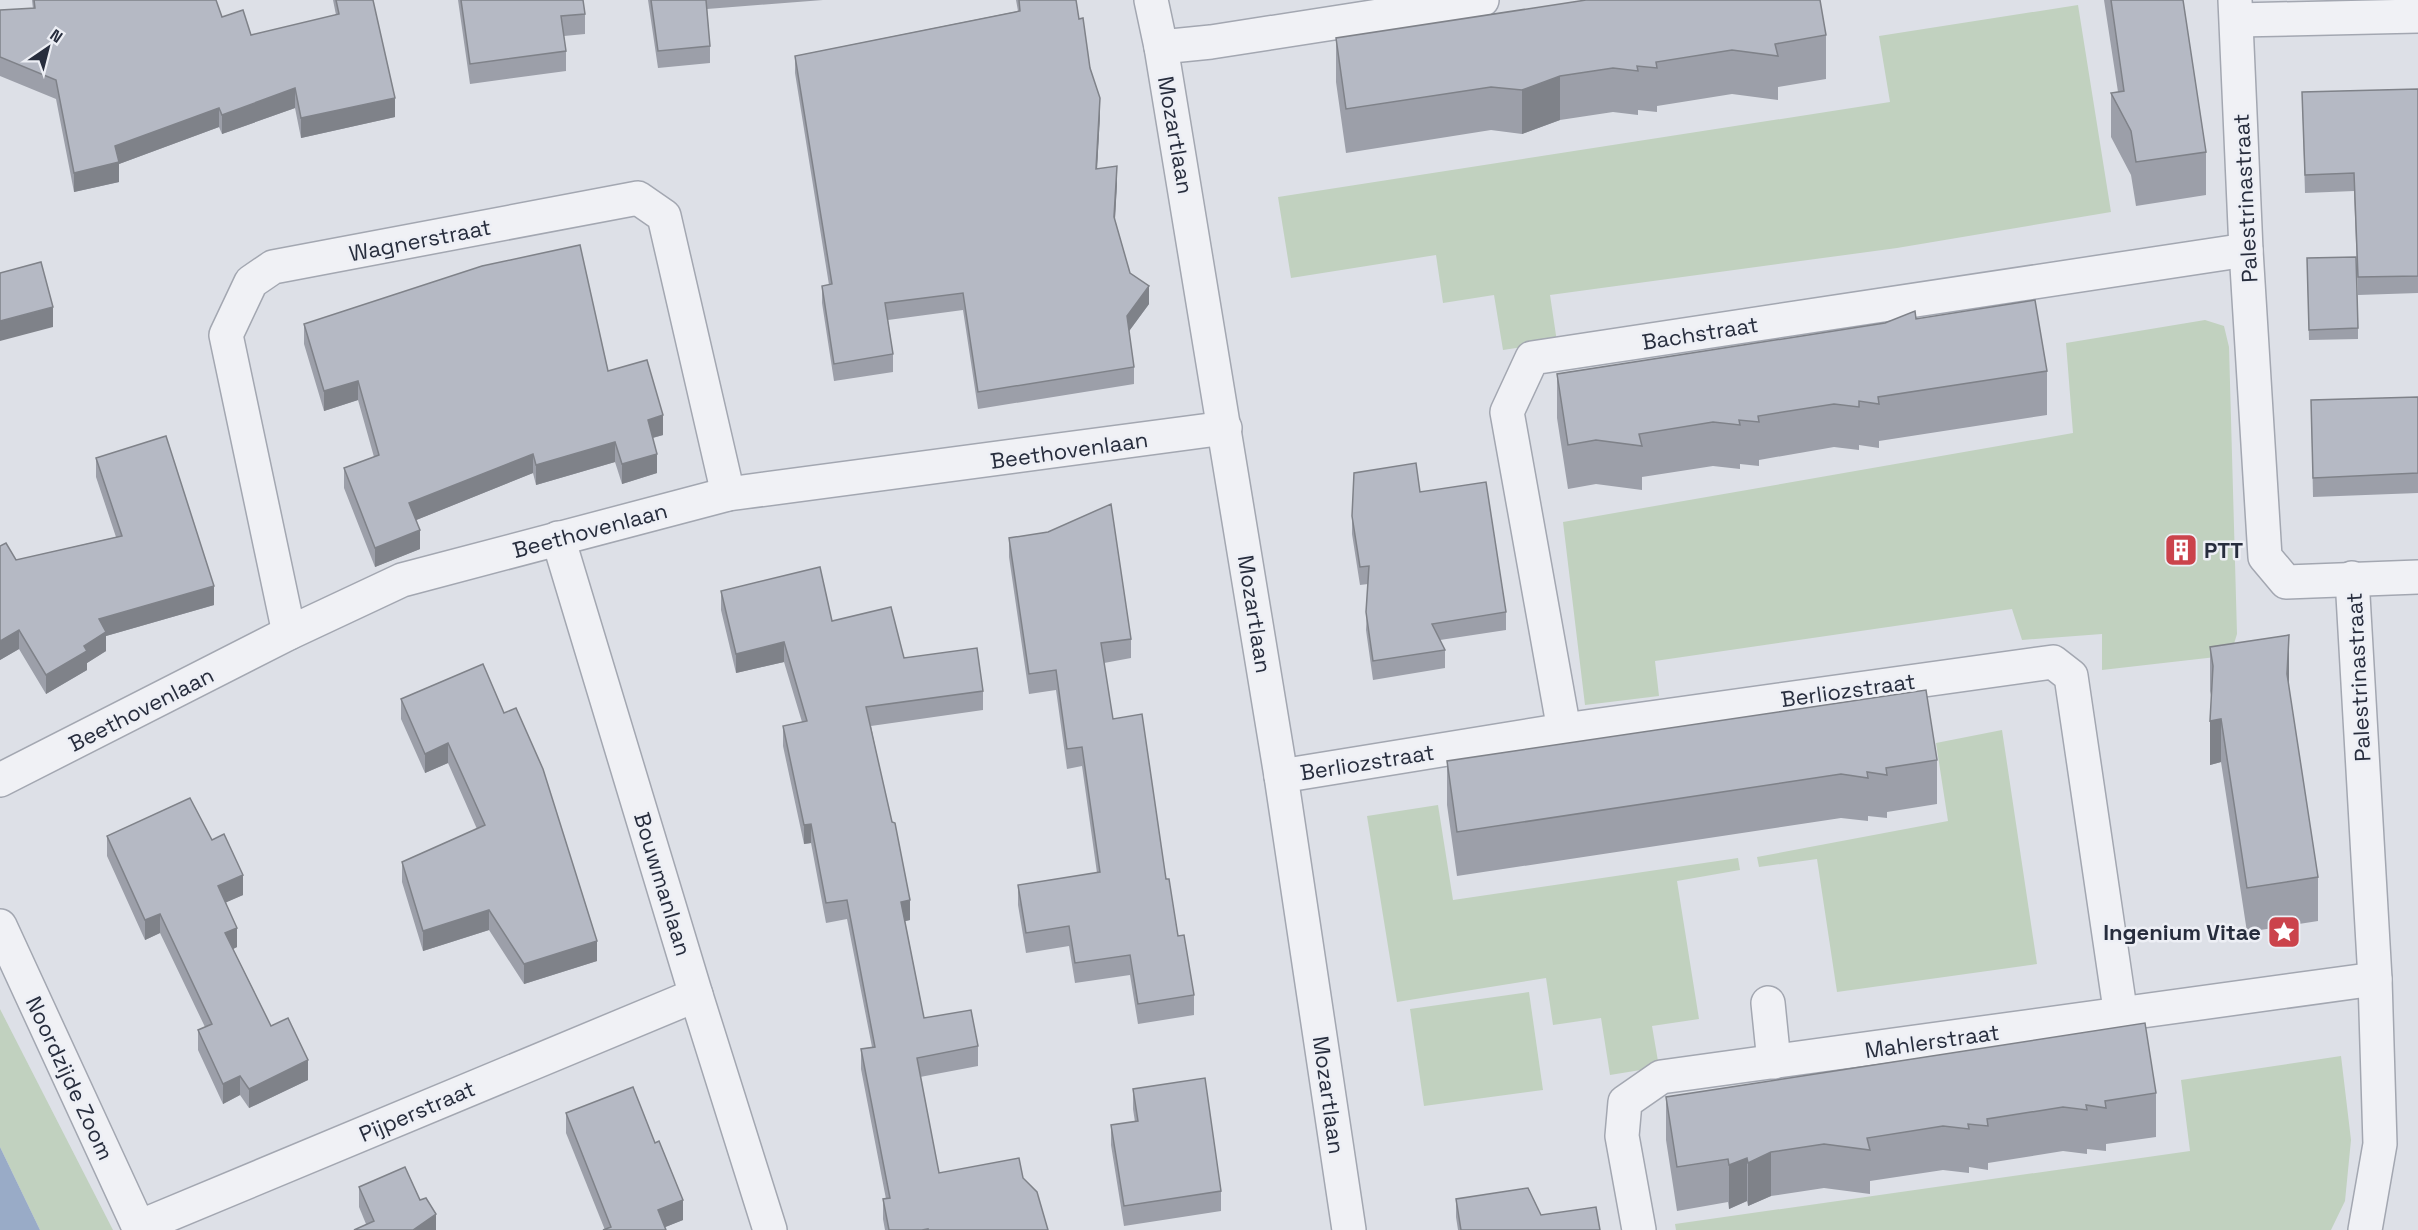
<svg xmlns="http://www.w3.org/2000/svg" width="2418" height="1230" viewBox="0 0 2418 1230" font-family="'Space Grotesk',sans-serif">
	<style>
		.green { fill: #c1d1bf }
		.water { fill: #99abc7 }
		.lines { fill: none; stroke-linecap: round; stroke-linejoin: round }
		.minor-casing { stroke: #a3a7b1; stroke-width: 36 }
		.minor { stroke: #f0f1f5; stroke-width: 33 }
		.wall { fill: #9c9fa9 }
		.shaded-wall { fill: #7f8289 }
		.building { fill: #b5b9c4; stroke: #7f8289; stroke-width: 1.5 }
		.labels { text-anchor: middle; stroke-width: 5; stroke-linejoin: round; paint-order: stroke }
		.street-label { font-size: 22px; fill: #272d3d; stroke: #edeff5 }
		.poi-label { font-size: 22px; font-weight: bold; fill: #272d3d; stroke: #edeff5; text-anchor: start }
	</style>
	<rect width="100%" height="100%" fill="#dde0e7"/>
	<g class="green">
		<path d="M2078 5 2111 212 1897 248 1550 295 1557 342 1503 350 1494 295 1443 303 1436 255 1291 278 1278 197 1890 102 1879 36Z"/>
		<path d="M2205 320 2224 326 2229 347 2237 634 2233 647 2216 657 2102 670V634L2022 640 2012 609 1655 661 1659 696 1585 705 1563 522 2073 433 2066 343Z"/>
		<path d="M2002 730 2037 964 1837 992 1817 859 1759 867 1757 857 1948 821 1936 743Z"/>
		<path d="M1438 805 1453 900 1738 858 1740 870 1677 881 1699 1019 1652 1026 1659 1067 1610 1075 1601 1018 1553 1025 1546 978 1397 1002 1367 816Z"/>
		<path d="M1529 992 1543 1090 1424 1106 1410 1009Z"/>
		<path d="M0 1009 113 1230H40L0 1147Z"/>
		<path d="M2341 1056 2351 1140 2345 1201 2331 1230H1676L1675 1224 2190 1151 2181 1080Z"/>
	</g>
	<path class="water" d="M0 1147 40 1230H0Z"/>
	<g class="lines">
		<g class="minor-casing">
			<g id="minor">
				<path d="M1151 0 1161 47 1281 776 1349 1230"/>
				<path d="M2235 0 2246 250 2265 557 2286 582 2418 577"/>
				<path d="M2237 20 2418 16"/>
				<path d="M1161 47 1211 42 1482 0"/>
				<path d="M558 538 696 995 770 1230"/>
				<path d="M2352 578 2375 979 2380 1144 2365 1230"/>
				<path d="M289 633 226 335 251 282 273 267 638 198 664 216 728 494"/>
				<path d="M1564 730 1507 412 1532 358 2246 250"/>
				<path d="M1281 776 1564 730 2053 662 2071 676 2121 1016"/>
				<path d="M0 780 289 633 402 580 728 494 1225 428"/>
				<path d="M0 926 140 1230"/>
				<path d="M1768 1003 1774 1062"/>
				<path d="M139 1227 696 995"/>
				<path d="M1639 1230 1622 1136 1625 1102 1661 1077 2375 979"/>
			</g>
		</g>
		<use href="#minor" class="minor"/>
	</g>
	<g class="wall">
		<path d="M32 0H216L222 17 251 35 336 15 333 0H373L395 117 301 138 295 108 222 134 219 127 119 164V182L74 192 56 99 0 76V10L33 9Z"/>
		<path d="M458 0H583L585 14V34L564 36 566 51V71L470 84Z"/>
		<path d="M648 0H823L707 9 710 46V63L658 68Z"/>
		<path d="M1016 0H1076L1079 19 1090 68 1100 115 1097 169 1117 183 1115 220 1130 273 1149 304 1129 331 1134 367V384L978 409 963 310 888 320 893 354V372L834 381 822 303V286L829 285 795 73V56L1018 11Z"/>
		<path d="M2104 0H2183L2206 152V195L2136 206 2131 175 2111 137V93L2118 92Z"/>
		<path d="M1826 35V79L1778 87V100L1732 94 1657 106V112L1638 110V115L1613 112 1560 120 1522 134 1491 130 1346 153 1336 82V38Z"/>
		<path d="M2418 89V293L2358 295 2354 191 2305 193 2302 92Z"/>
		<path d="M2307 258 2358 328V339L2309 340Z"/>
		<path d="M1916 319 2047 371V415L1879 441V448L1859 445V450L1834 447 1759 460V466L1740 464V469L1713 466 1642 477V490L1596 484 1568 489 1557 418V374Z"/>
		<path d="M304 324 608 371 663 435 653 438 657 473 622 484 615 462 536 485 533 473 416 520 420 549 375 567 344 488V468L374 457 358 400 324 411 304 344Z"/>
		<path d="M2418 397V493L2313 497 2311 400Z"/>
		<path d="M96 458 214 605 106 636V651L87 663V670L46 694 19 649 0 660V546L16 560 116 537 96 477Z"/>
		<path d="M1420 492 1506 612V630L1440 640 1445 650V668L1373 680 1366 630 1368 584 1360 585 1352 534V516Z"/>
		<path d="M1009 538 1131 639V658L1104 663 1113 719 1166 879 1178 936 1194 995V1015L1138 1024 1130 975 1075 983 1069 946 1026 953 1018 905V885L1097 873 1082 766 1067 769 1056 690 1029 694 1009 557Z"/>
		<path d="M721 591 832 621 904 658 983 691V710L871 726 910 920 905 921 924 1018 978 1046V1066L920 1077 939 1173 1023 1178 1048 1230H885L883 1219V1199H886L861 1069V1049L872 1047 847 919 826 923 811 843 804 844 783 746V726L802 722 784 662 736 673 721 610Z"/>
		<path d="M2210 647 2289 679 2288 686 2318 877V921L2247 932 2221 762 2210 765 2212 699 2210 691Z"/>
		<path d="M483 664 597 961 524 984 489 930 423 951 402 882V862L477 829 448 763 425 773 401 719V699Z"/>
		<path d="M1937 760V804L1887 812V818L1868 816V821L1841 818 1457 876 1447 805V761Z"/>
		<path d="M107 836 243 895 226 902 237 947 233 949 271 1026 308 1080 249 1108 240 1095 223 1104 198 1050V1030L205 1027 160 933 145 940 107 856Z"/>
		<path d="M1133 1089 1221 1191V1211L1124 1226 1111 1145V1125L1135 1122 1133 1109Z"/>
		<path d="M2156 1093V1137L2106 1144V1151L2087 1149V1154L2063 1151 1988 1163V1170L1969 1167V1173L1943 1170 1870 1181V1194L1824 1188 1771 1196 1748 1206 1747 1201 1729 1209 1728 1202 1677 1211 1666 1140V1097Z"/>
		<path d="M566 1113 655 1143 683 1220 665 1227 605 1230 566 1133Z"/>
		<path d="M359 1187 420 1200 436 1230 366 1224 359 1207Z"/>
		<path d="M1456 1199 1541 1215 1600 1230H1458L1456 1217Z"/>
	</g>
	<g class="shaded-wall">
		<path d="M1560 76V120L1522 134V90Z"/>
		<path d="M295 88V108L222 134V115Z"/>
		<path d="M395 98V117L301 138V118Z"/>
		<path d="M1100 98V115L1096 187V169Z"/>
		<path d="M219 108V127L119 164V182L74 192V173L115 146Z"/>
		<path d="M1117 166V183L1114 234V217Z"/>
		<path d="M1149 286V304L1127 334V316Z"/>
		<path d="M53 307V327L0 341V321Z"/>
		<path d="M358 381V400L324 411V391Z"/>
		<path d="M663 415V435L648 439V420Z"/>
		<path d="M615 442V462L536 485V465Z"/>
		<path d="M533 454V473L409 523V503Z"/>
		<path d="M657 454V473L622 484V464Z"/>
		<path d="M420 530V549L375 567V548Z"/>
		<path d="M214 586V605L106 636V651L87 663V670L46 694V675L84 646 99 619Z"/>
		<path d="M19 630V649L0 660V641Z"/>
		<path d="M2289 635V679L2287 718V674Z"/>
		<path d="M784 642V662L736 673V654Z"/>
		<path d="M2221 719V762L2210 765V721Z"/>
		<path d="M448 743V763L425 773V754Z"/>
		<path d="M811 824V843L804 844V825Z"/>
		<path d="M243 875V895L218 906V886Z"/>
		<path d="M910 900V920L901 922V902Z"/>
		<path d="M489 910V930L423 951V931Z"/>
		<path d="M160 914V933L145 940V920Z"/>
		<path d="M237 928V947L225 953V933Z"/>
		<path d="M597 941V961L524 984V964Z"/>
		<path d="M308 1060V1080L249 1108V1089Z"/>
		<path d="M240 1076V1095L223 1104V1084Z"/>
		<path d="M1771 1152V1196L1748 1206V1163Z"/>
		<path d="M1747 1158V1201L1729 1209V1165Z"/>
		<path d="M683 1200V1220L658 1230V1210Z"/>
		<path d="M436 1214V1230H413Z"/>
	</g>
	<g class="building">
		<path d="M34 0H216L222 17 243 10 251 35 339 14 336 0H373L395 98 301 118 295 88 222 115 219 108 115 146 119 162 74 173 56 80 0 57V10L35 8Z"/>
		<path d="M461 0H583L585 14 561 16 566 51 470 64Z"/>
		<path d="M651 0H706L710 46 658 51Z"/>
		<path d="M1019 0H1076L1079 19 1083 18 1090 68 1100 98 1096 169 1117 166 1114 217 1130 273 1149 286 1127 316 1134 367 978 392 963 293 885 303 893 354 834 364 822 286 832 284 795 56 1020 11Z"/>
		<path d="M1586 0H1820L1826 35 1775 44 1778 56 1732 50 1656 62 1657 68 1637 66 1638 71 1613 68 1560 76 1522 90 1491 87 1346 109 1336 38Z"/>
		<path d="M2111 0H2183L2206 152 2136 162 2131 131 2111 93 2124 91Z"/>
		<path d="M2418 89V276L2358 277 2354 173 2305 175 2302 92Z"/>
		<path d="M580 245 608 371 647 360 663 415 648 420 657 454 622 464 615 442 536 465 533 454 409 503 420 530 375 548 344 468 379 455 358 381 324 391 304 324 482 266Z"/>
		<path d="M2356 257 2358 328 2309 330 2307 258Z"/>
		<path d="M41 262 53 307 0 321V273Z"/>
		<path d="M2035 300 2047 371 1878 397 1879 404 1859 401V407L1834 404 1758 416 1759 422 1739 420 1740 425 1713 422 1639 434 1642 446 1596 440 1568 445 1557 374 1885 323 1915 311 1916 319Z"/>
		<path d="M2418 397V473L2313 478 2311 400Z"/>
		<path d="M166 436 214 586 99 619 106 632 84 646 87 651 46 675 19 630 0 641V546L6 543 16 560 122 536 96 458Z"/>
		<path d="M1416 463 1420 492 1486 482 1506 612 1432 624 1445 650 1373 661 1366 612 1369 566 1360 567 1352 516 1354 473Z"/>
		<path d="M1111 504 1131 639 1101 643 1113 719 1142 714 1166 879H1169L1178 936 1184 935 1194 995 1138 1004 1130 955 1075 963 1069 926 1026 933 1018 885 1100 872 1082 747 1067 749 1056 670 1029 674 1009 538 1048 532Z"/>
		<path d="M820 567 832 621 891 607 904 658 977 648 983 691 866 707 892 822 895 823 910 900 901 902 924 1018 971 1010 978 1046 917 1058 939 1173 1019 1158 1023 1178 1037 1192 1048 1230H928V1229L922 1230H889L883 1199 890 1198 861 1049 875 1047 847 900 826 903 811 824 804 825 783 726 807 721 784 642 736 654 721 591Z"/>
		<path d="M2289 635 2287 674 2318 877 2247 888 2221 719 2210 721 2213 666 2210 647Z"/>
		<path d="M483 664 504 713 516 708 543 769 597 941 524 964 489 910 423 931 402 862 485 825 448 743 425 754 401 699Z"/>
		<path d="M1926 690 1937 760 1886 768 1887 775 1867 772 1868 778 1841 774 1457 832 1447 761Z"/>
		<path d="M190 798 212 840 224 834 243 875 218 886 237 928 225 933 271 1026 288 1018 308 1060 249 1089 240 1076 223 1084 198 1030 212 1024 160 914 145 920 107 836Z"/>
		<path d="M2145 1023 2156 1093 2105 1101 2106 1108 2086 1105 2087 1110 2063 1107 1987 1119 1988 1126 1968 1124 1969 1129 1943 1126 1867 1138 1870 1150 1824 1144 1771 1152 1748 1163 1747 1158 1729 1165 1728 1159 1677 1167 1666 1097Z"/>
		<path d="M1205 1078 1221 1191 1124 1206 1111 1125 1138 1121 1133 1089Z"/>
		<path d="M633 1087 655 1143 659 1141 683 1200 658 1210 666 1230H603L611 1227 566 1113Z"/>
		<path d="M405 1167 420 1200 426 1198 436 1214 413 1230H354L374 1221 359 1187Z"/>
		<path d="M1528 1188 1541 1215 1596 1207 1600 1230H1461L1456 1199Z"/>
	</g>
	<defs>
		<g id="building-square" transform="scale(1.725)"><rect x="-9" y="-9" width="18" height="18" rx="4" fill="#cb434b" stroke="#edeff5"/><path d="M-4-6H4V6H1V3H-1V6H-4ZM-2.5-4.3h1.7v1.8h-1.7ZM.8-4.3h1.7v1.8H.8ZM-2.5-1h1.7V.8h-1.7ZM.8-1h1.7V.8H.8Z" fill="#fff"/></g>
		<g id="sight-square" transform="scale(1.725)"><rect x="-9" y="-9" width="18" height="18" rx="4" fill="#cb434b" stroke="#edeff5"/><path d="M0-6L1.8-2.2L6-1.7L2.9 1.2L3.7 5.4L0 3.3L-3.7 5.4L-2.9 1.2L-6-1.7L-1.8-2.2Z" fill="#fff"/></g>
	</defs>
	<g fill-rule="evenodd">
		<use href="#building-square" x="2181" y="550"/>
		<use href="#sight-square" x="2284" y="932"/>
	</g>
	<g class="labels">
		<g class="street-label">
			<text transform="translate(1176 135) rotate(80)" y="8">Mozartlaan</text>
			<text transform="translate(2245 198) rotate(-93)" y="8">Palestrinastraat</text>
			<text transform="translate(420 240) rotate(-11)" y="8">Wagnerstraat</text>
			<text transform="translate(1700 333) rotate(-9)" y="8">Bachstraat</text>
			<text transform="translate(1069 450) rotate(-8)" y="8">Beethovenlaan</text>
			<text transform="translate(590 530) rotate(-15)" y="8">Beethovenlaan</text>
			<text transform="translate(1255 614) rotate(81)" y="8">Mozartlaan</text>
			<text transform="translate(2358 677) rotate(-93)" y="8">Palestrinastraat</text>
			<text transform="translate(1848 690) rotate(-8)" y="8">Berliozstraat</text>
			<text transform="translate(141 709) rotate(-27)" y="8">Beethovenlaan</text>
			<text transform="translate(1367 762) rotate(-9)" y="8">Berliozstraat</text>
			<text transform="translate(663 884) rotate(73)" y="8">Bouwmanlaan</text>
			<text transform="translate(1932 1041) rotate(-8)" y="8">Mahlerstraat</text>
			<text transform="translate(70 1078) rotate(65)" y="8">Noordzijde Zoom</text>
			<text transform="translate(1329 1095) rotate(82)" y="8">Mozartlaan</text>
			<text transform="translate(417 1111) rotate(-23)" y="8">Pijperstraat</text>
		</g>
		<g class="poi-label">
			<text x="2204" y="558">PTT</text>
			<text x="2261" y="940" text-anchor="end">Ingenium Vitae</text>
		</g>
	</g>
	<g transform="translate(48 48) rotate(35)" stroke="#edeff5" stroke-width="4.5" paint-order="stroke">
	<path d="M0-4.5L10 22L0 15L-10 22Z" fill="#272d3d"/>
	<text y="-9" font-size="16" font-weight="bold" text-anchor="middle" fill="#272d3d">N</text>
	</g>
</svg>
